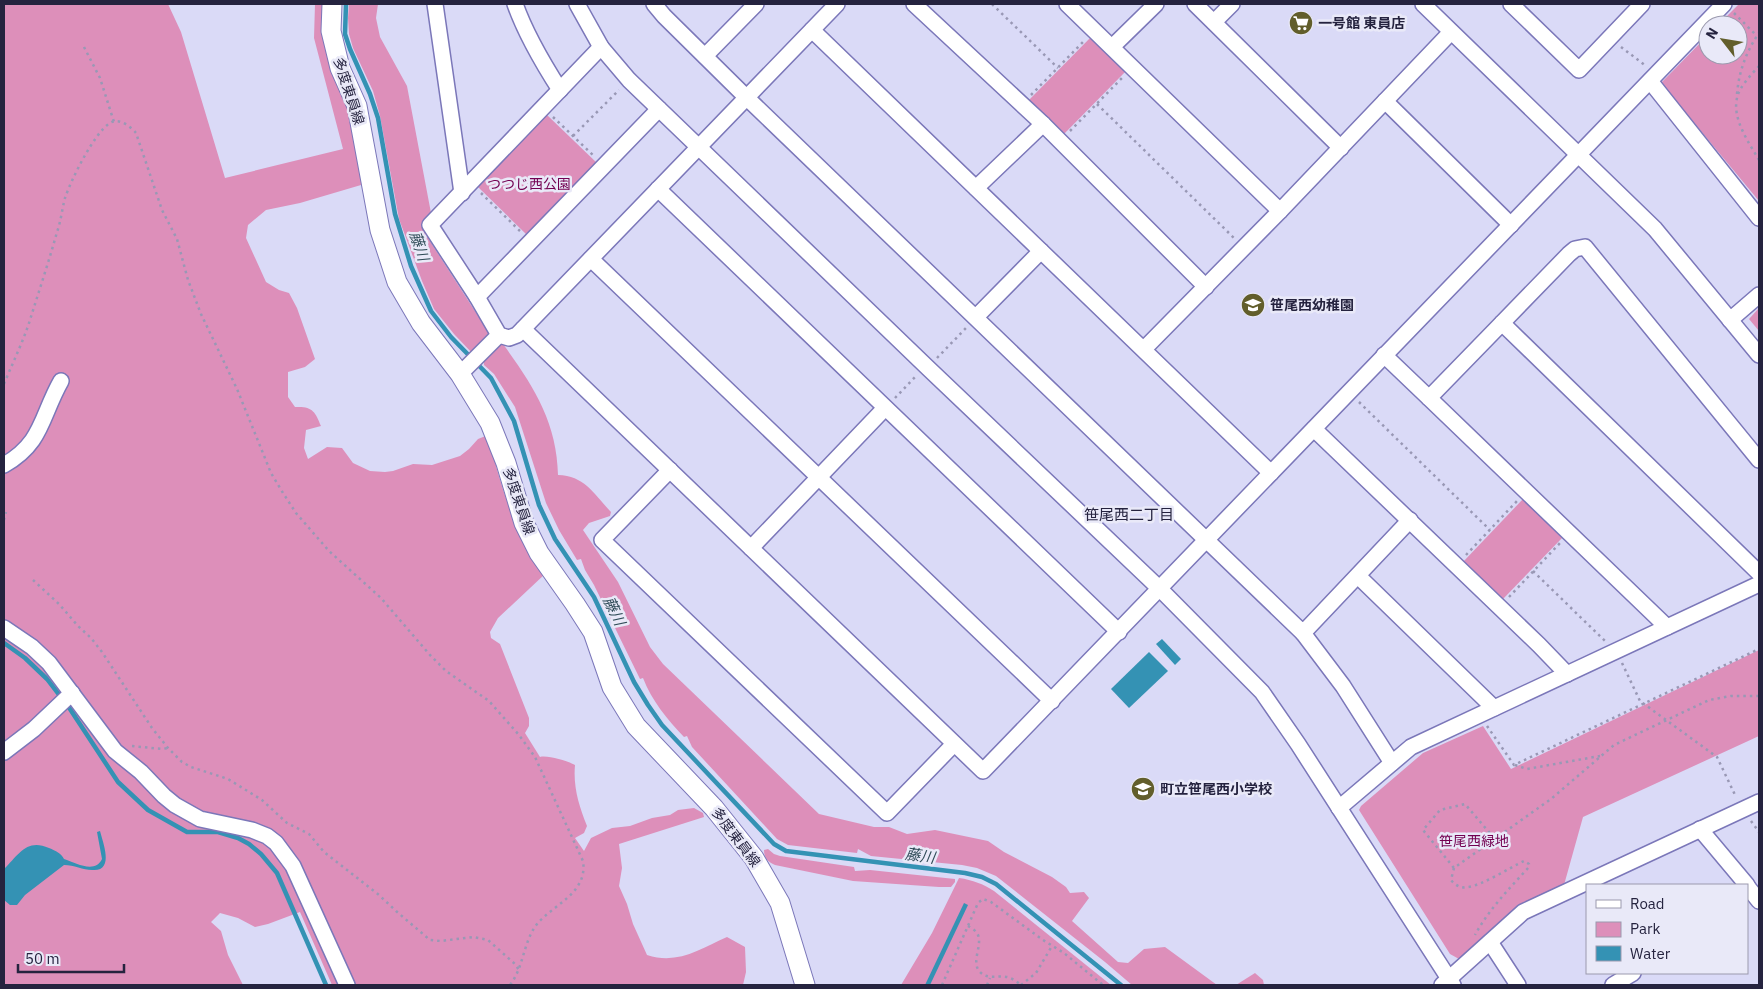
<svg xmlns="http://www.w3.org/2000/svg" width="1763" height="989" viewBox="0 0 1763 989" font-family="'IBM Plex Sans','Noto Sans JP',sans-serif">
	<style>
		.green { fill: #dd8fba }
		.water { fill: #3492b4 }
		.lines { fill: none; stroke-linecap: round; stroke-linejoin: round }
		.stream { stroke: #3492b4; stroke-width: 4.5 }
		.minor-casing { stroke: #7b77b9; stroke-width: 18 }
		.major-casing { stroke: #7b77b9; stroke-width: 21 }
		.path { stroke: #9998b5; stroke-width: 2.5; stroke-dasharray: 2.5 4; stroke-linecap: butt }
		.minor { stroke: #fff; stroke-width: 15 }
		.major { stroke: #fff; stroke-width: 19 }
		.labels { text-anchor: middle; stroke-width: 5; stroke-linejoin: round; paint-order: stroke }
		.poi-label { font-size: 14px; font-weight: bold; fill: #25233f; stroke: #e9e9f8; text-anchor: start }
		.street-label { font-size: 14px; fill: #25233f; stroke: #e9e9f8 }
		.park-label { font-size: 14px; fill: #730051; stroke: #e9e9f8 }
		.water-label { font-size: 15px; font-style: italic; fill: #2f4b57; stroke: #e9e9f8 }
		.neighbourhood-label { font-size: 15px; fill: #25233f; stroke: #e9e9f8 }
	</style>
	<rect width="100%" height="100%" fill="#dadaf7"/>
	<g class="green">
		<path d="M4 4H168L181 32 225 178 343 149 314 38 315 4H326L365 181 361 185 300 203 266 210 248 225 246 238 266 282 279 290 289 293 297 308 315 359 305 367 288 372V397L295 407C312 406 315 411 321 426L306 430 304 448 308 459 327 447 342 448 353 463 370 471 385 472 393 471 413 464 432 465 460 456 469 449 478 439 488 435C494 460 501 485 510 510 518 532 532 553 545 574L498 618 490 632 491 638 500 644 529 718V726L525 733 540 757C548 755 567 761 575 765 573 787 579 806 587 826L584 833 575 838 584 851 591 838 612 828 630 826 652 818 670 815 678 810 694 808 703 813 704 817 619 844 622 868 619 886 627 904 633 924 647 955C678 965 700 949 727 937L745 947 746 972 743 985H332L300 912 268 924 255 927 238 918 220 913 211 922 221 931 228 955 243 985H4Z"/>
		<path d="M349 4H378L376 18 380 37 407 86 431 213 423 222 426 235 491 336 473 354 454 334 434 309 422 281 399 219 380 116 373 91 353 48 349 34 348 18Z"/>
		<path d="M1739 4H1759V201L1661 83 1708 35V55H1738V25H1718Z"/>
		<path d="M1093 35 1128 69 1063 135 1028 101Z"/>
		<path d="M546 114 598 164 528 236 477 186Z"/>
		<path d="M1759 308V331L1749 319Z"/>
		<path d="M498 342 503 344C533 385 557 422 558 475 585 476 593 493 611 512L610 516 589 523 583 530 618 582 650 647 663 664 819 814 874 827H889L907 834 935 830 988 841 1004 852 1052 877 1066 887 1070 893 1084 892 1089 898 1072 921 1118 962 1128 963 1144 949 1165 947 1217 985H1132L1105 962 996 876 977 868 962 865 871 856 858 849 857 853 788 845 777 839 692 747 687 736 684 737C667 719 652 701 643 678L640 679 594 585 585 570 581 559 577 560 559 530 546 503 515 407 494 374 484 365V361Z"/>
		<path d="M1523 499 1564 536 1502 600 1463 562Z"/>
		<path d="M1759 650V736L1583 817 1564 885 1519 907 1459 959 1450 954 1359 810 1361 806 1423 753 1483 726 1511 769Z"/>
		<path d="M768 849 774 854 780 856 854 867 855 871 870 870 955 879V882L951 887H939L853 881 775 865C768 862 764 858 764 850Z"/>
		<path d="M959 878C973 880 983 884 994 891L1111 985H901L932 933Z"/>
		<path d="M1255 973 1263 980 1264 985H1236Z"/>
	</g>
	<g class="water">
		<path d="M1162 639 1181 659 1175 665 1156 644Z"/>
		<path d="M1149 652 1168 671 1129 708 1111 689Z"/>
		<path d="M100 831C103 843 115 872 92 870 83 870 74 865 64 865L25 895 17 905H10L4 900V869C19 854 27 838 49 848 56 851 61 853 64 859 76 863 95 874 102 859L97 832Z"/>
		<path d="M964 903 968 905 930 985H925Z"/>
	</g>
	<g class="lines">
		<g class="stream">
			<path d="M346 4 345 34 350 49 370 94 378 118 395 214 411 266 431 311 451 337 491 378 514 421 539 505 555 539 594 597 634 682 648 705 662 725 774 844 786 851 965 873 982 877 996 884 1121 985"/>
			<path d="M4 643 25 658 47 679 70 709 118 782 148 810 187 832H218L238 838 249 844 261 854 277 873 326 985"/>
		</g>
		<g class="minor-casing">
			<g id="minor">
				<path d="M435 4 462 193"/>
				<path d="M515 4C526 35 542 62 560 90"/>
				<path d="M577 4 601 47 629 80 928 368 1160 589 1262 692 1298 744 1453 985"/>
				<path d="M654 4 664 16 746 97 1303 633 1410 520"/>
				<path d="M914 4 1043 124 1206 287"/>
				<path d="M1067 4 1280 211"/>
				<path d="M1195 4 1341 148"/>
				<path d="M1423 4 1655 229 1759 355"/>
				<path d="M1511 4 1579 70 1642 4"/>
				<path d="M1214 22 1232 4"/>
				<path d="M812 30 1271 473"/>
				<path d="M601 47 430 225 477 297 659 109"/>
				<path d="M1112 47 1156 4"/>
				<path d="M705 56 756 4"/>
				<path d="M1650 81 1759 218"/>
				<path d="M1385 101 1511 225"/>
				<path d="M976 188 1043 124"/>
				<path d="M658 189 1119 632"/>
				<path d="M591 259 1052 701"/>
				<path d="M477 297 499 335 509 338 517 335 837 4"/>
				<path d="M976 317 1041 251"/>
				<path d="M1730 320 1759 295"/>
				<path d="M1502 323 1569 254 1575 249 1585 247 1759 460"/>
				<path d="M523 329 983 771 1724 4"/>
				<path d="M1144 349 1280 211 1451 32"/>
				<path d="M1384 355 1429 398 1502 323 1759 573"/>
				<path d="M460 374 499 335"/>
				<path d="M1429 398 1667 627"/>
				<path d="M1314 429 1539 645 1567 674"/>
				<path d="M4 465C43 443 41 416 61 381"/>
				<path d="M670 470 602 540 887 813 954 744"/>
				<path d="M751 548 885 408"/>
				<path d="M1358 576 1494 708"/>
				<path d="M4 628 32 647 49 663 115 751 141 772 164 796 175 805 200 819 252 830 267 836 276 843 293 866 347 985"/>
				<path d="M1303 633 1343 686 1392 763"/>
				<path d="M4 752 34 729 72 693"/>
				<path d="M1339 808 1411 747 1759 584"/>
				<path d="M1700 829 1747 885"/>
				<path d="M1747 886 1759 901"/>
				<path d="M1490 942 1518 985"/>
				<path d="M1442 985 1523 912 1759 802"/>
				<path d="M1613 985 1633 973"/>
			</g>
		</g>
		<g class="major-casing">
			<path id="major" d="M332 4 331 31 340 68 357 106 380 230 397 282 421 323 460 374 490 423 506 463 524 523 539 553 575 604 593 632 612 687 636 726 714 808 754 858 780 903 805 985"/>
		</g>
		<g class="path">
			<path d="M992 4 1058 68"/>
			<path d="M1734 13 1757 36"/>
			<path d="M84 47 100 78 114 122"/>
			<path d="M1621 47 1646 66"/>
			<path d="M1759 66C1752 74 1739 87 1737 98 1732 119 1749 143 1759 160"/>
			<path d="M1737 94C1739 71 1746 52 1759 33"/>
			<path d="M1031 95 1085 40"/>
			<path d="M1097 104 1234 238"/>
			<path d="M553 117 594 156"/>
			<path d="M1070 131 1122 78"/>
			<path d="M573 136 619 90"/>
			<path d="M481 193 520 231"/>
			<path d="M937 358 966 328"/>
			<path d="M4 384C13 362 23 342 30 320 39 291 49 261 57 232 61 221 62 209 65 198 71 180 94 133 110 123 119 117 131 127 136 133L162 210 177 239 188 280 201 314 237 389 271 473 283 493 296 513 329 551 381 598 430 655 446 671 489 701 519 735 535 757 583 861C588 893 554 904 537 924 523 942 524 967 510 985"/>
			<path d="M895 398 917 375"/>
			<path d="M1359 402 1490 530"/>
			<path d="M4 520 6 512"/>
			<path d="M1466 555 1517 501"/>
			<path d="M1533 571 1605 641"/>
			<path d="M33 580 59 604 78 626 91 638 102 652 152 728 168 748 182 762 191 767 228 779 262 800 287 823 309 834 324 852 379 895 396 911 430 940 441 941 473 937 488 940 515 964 519 970"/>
			<path d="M1509 597 1560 543"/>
			<path d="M1622 663 1640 701 1717 757 1736 797"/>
			<path d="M1487 726 1514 765 1759 649"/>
			<path d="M132 746 162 749 168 748"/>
			<path d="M1515 765 1527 769 1600 756"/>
			<path d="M1751 821 1759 832"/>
			<path d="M1494 838 1465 804 1440 810 1423 830 1454 868 1551 799 1614 745 1709 700 1731 696H1759"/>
			<path d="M1454 868 1451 880C1455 885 1461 889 1468 887 1483 885 1509 868 1524 861L1529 864V867C1509 889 1489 909 1475 935"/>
			<path d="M968 926C971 928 975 930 977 933 984 944 970 962 980 972 988 980 998 975 1007 977 1012 978 1017 982 1021 985"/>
			<path d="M942 985 978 903 983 899 991 902 1043 940 1064 953 1103 985"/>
			<path d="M987 985 990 978"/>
			<path d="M1021 985 1036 973 1052 946"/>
		</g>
		<use href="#minor" class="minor"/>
		<use href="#major" class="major"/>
	</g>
	<defs>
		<g id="supermarket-disc" transform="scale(1.25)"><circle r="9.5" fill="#625e2b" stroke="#e9e9f8"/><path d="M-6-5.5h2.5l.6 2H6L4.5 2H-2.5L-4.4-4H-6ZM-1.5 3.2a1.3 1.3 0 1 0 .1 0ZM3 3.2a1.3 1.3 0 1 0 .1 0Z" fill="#fff"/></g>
		<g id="school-disc" transform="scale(1.25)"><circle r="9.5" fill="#625e2b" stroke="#e9e9f8"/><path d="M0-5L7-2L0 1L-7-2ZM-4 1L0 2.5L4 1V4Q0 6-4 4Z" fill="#fff"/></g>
	</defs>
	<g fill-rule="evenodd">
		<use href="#supermarket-disc" x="1301" y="23"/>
		<use href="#school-disc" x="1253" y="305"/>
		<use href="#school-disc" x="1143" y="789"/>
	</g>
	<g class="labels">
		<g class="poi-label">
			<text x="1318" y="28">一号館 東員店</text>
			<text x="1270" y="310">笹尾西幼稚園</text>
			<text x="1160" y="794">町立笹尾西小学校</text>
		</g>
		<g class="street-label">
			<text transform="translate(349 91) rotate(72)" y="5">多度東員線</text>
			<text transform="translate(519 501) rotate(71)" y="5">多度東員線</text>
			<text transform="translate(736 837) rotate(53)" y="5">多度東員線</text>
		</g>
		<g class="park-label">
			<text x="529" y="189">つつじ西公園</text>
			<text x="1474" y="846">笹尾西緑地</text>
		</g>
		<g class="water-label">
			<text transform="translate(419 246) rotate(71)" y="5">藤川</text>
			<text transform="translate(614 611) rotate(64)" y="5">藤川</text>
			<text transform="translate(920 856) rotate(8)" y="5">藤川</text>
		</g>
		<g class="neighbourhood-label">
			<text x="1129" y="520">笹尾西二丁目</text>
		</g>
	</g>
	<rect width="1763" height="989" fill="none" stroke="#25233f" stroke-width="10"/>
	<rect x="1586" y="884" width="162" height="90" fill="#e9e9f8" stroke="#9b9aae"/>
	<rect x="1596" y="900" width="25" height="8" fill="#ffffff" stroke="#9b9aae"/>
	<text x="1630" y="909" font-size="15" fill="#25233f">Road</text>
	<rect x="1596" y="922" width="25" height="15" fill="#dd8fba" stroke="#9b9aae"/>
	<text x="1630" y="934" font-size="15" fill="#25233f">Park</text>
	<rect x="1596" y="946" width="25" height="15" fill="#3492b4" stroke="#9b9aae"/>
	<text x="1630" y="959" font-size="15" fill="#25233f">Water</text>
	<g transform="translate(1723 40) rotate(301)"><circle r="24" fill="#e9e9f8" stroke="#9b9aae"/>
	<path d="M0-4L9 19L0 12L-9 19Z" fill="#625e2b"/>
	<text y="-8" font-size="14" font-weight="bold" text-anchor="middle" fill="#25233f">N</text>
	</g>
	<path d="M18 964v8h106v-8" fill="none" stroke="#25233f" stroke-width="2.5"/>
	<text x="25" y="964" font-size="15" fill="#25233f" stroke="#e9e9f8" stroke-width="4" paint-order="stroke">50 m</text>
</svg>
